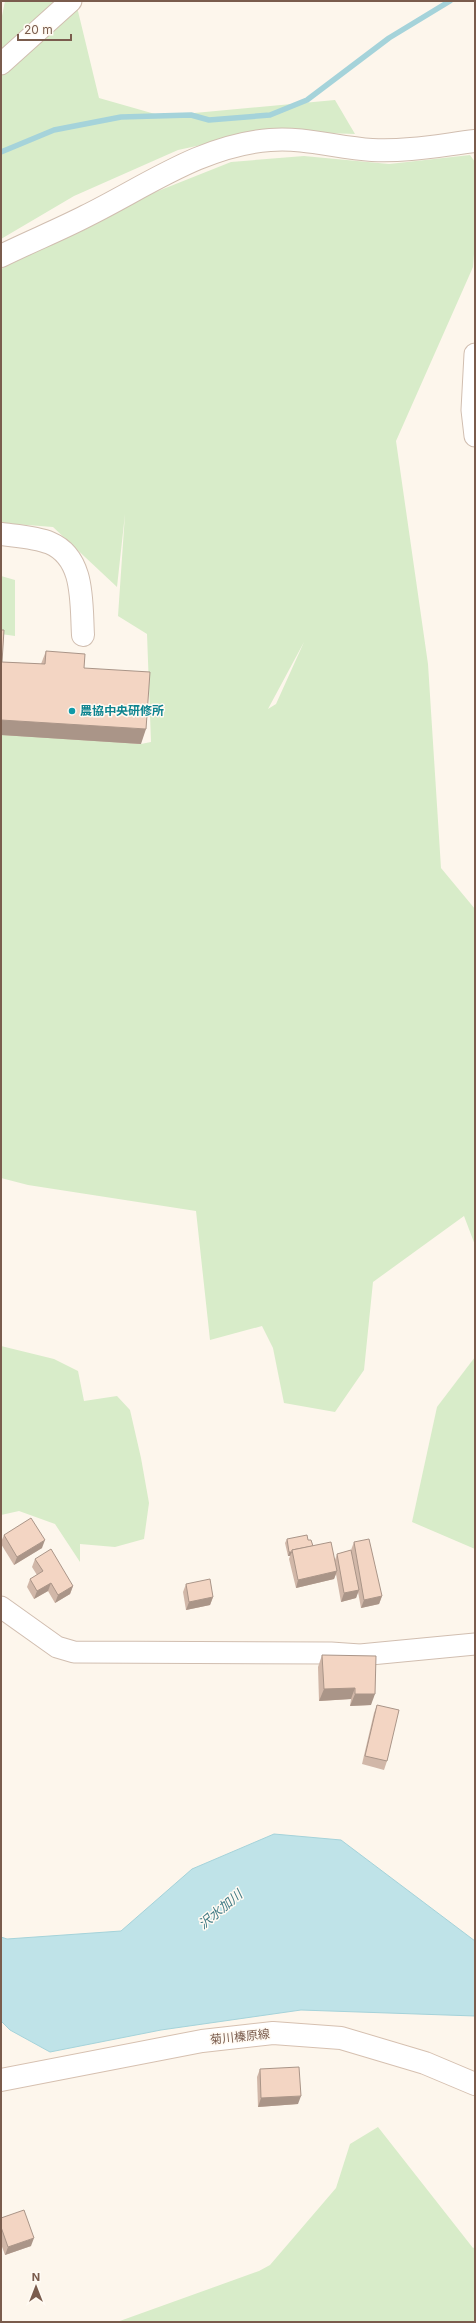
<svg xmlns="http://www.w3.org/2000/svg" width="476" height="2323" viewBox="0 0 476 2323" font-family="Inter,'Noto Sans JP',sans-serif">
	<style>
		.green { fill: #d8ecc9; fill-rule: evenodd }
		.water { fill: #bfe3e8; stroke: #a5d3da }
		.lines { fill: none; stroke-linecap: round; stroke-linejoin: round }
		.stream { stroke: #a5d3da; stroke-width: 5.5 }
		.minor-casing { stroke: #d1beb0; stroke-width: 23 }
		.tertiary-casing { stroke: #d1beb0; stroke-width: 24 }
		.secondary-casing { stroke: #d6c0b0; stroke-width: 24 }
		.minor { stroke: #fff; stroke-width: 21 }
		.tertiary { stroke: #fff; stroke-width: 22 }
		.secondary { stroke: #fff; stroke-width: 22 }
		.wall { fill: #d1b7a8 }
		.shaded-wall { fill: #aa9588 }
		.building { fill: #f3d5c3; stroke: #aa9588 }
		.culture-dot { fill: #0f9aa8; stroke: #fffaf3; stroke-width: 1.5 }
		.labels { text-anchor: middle; stroke-width: 3; stroke-linejoin: round; paint-order: stroke }
		.culture-label { font-size: 12px; font-weight: bold; fill: #0d838f; stroke: #fffaf3; text-anchor: start }
		.street-label { font-size: 12px; fill: #7a5c4d; stroke: #fffaf3 }
		.water-label { font-size: 13px; font-style: italic; fill: #437c86; stroke: #fffaf3 }
	</style>
	<rect width="100%" height="100%" fill="#fdf6ec"/>
	<g class="green">
		<path d="M5 1H70L77 7 99 98 162 116 335 100 355 134 267 131 178 150 74 196 1 239V21Z"/>
		<path d="M470 155 475 162V241L473 267 396 441 428 664 441 868 475 909V1245L464 1216 373 1282 364 1370 335 1412 284 1403 273 1348 262 1326 210 1340 196 1211 28 1185 1 1178V730L141 744 151 742 147 634 118 616 125 514 117 587 53 527 1 523V269L59 237 138 199 231 162 304 156 389 164ZM304 642 276 704 268 709Z"/>
		<path d="M1 576 15 580V636L1 634Z"/>
		<path d="M1 1346 54 1359 78 1371 84 1401 117 1396 130 1410 141 1458 149 1503 144 1539 115 1547 80 1544V1562L55 1524 19 1511 1 1515Z"/>
		<path d="M475 1357V1549L412 1522 437 1407Z"/>
		<path d="M378 2127 473 2248 475 2247V2322H117L259 2271 270 2265 336 2188 350 2144Z"/>
	</g>
	<path class="water" d="M274 1834 341 1840 475 1941V2016L301 2010 161 2030 50 2052 10 2030 1 2021V1937L7 1939 121 1931 192 1869Z"/>
	<g class="lines">
		<path class="stream" d="M1 152 54 130 121 117 191 115 209 120 270 115 307 100 389 38 450 1"/>
		<g class="minor-casing">
			<g id="minor">
				<path d="M1 64 71 1"/>
				<path d="M475 354 472 410 475 436"/>
				<path d="M1 1607 57 1647 74 1652 331 1653 360 1655 475 1644"/>
			</g>
		</g>
		<g class="tertiary-casing">
			<g id="tertiary">
				<path d="M1 256C29 242 59 230 86 216 145 187 202 145 270 140 304 137 338 148 372 150 406 152 441 145 475 141"/>
				<path d="M1 534C16 536 36 537 50 543 85 558 81 602 83 635"/>
			</g>
		</g>
		<g class="secondary-casing">
			<path id="secondary" d="M1 2080 202 2041 273 2033 341 2038 425 2063 475 2084"/>
		</g>
		<use href="#minor" class="minor"/>
		<use href="#tertiary" class="tertiary"/>
		<use href="#secondary" class="secondary"/>
	</g>
	<g class="wall">
		<path d="M1 630 2 662 41 664 46 651 84 668 141 744 1 735Z"/>
		<path d="M4 1535 42 1548 14 1565 1 1544V1542Z"/>
		<path d="M287 1539 308 1540 313 1546 335 1560 337 1554 351 1550 354 1542 382 1596 379 1604 361 1608 358 1592 356 1598 341 1602 336 1574 334 1579 296 1588 289 1559 290 1556H288L285 1543Z"/>
		<path d="M35 1559 73 1586 70 1594 55 1603 48 1591 34 1599 27 1587 30 1579 37 1575 32 1567Z"/>
		<path d="M186 1584 213 1597 210 1605 186 1610 183 1592Z"/>
		<path d="M322 1655 371 1705 350 1706 351 1699 319 1701 318 1667Z"/>
		<path d="M377 1705 387 1761 384 1770 362 1764 374 1713Z"/>
		<path d="M260 2069 298 2104 258 2107 257 2077Z"/>
		<path d="M1 2218 31 2246 5 2255 1 2244Z"/>
	</g>
	<g class="shaded-wall">
		<path d="M1 720 146 729 141 744 1 735Z"/>
		<path d="M45 1540 42 1548 14 1565 17 1557Z"/>
		<path d="M289 1552H292L290 1556H288Z"/>
		<path d="M337 1571 334 1579 296 1588 298 1580Z"/>
		<path d="M51 1583 48 1591 34 1599 37 1591Z"/>
		<path d="M73 1586 70 1594 55 1603 58 1595Z"/>
		<path d="M359 1590 356 1598 341 1602 344 1593Z"/>
		<path d="M382 1596 379 1604 361 1608 364 1600Z"/>
		<path d="M213 1597 210 1605 186 1610 189 1602Z"/>
		<path d="M355 1688 351 1699 319 1701 324 1689Z"/>
		<path d="M355 1694H375L371 1705 350 1706Z"/>
		<path d="M301 2096 298 2104 258 2107 261 2098Z"/>
		<path d="M34 2238 31 2246 5 2255 8 2247Z"/>
	</g>
	<g class="building">
		<path d="M1 630H4L2 662 45 664 46 651 85 654 84 668 150 672 146 729 1 720Z"/>
		<path d="M31 1518 45 1540 17 1557 4 1535Z"/>
		<path d="M307 1535 308 1540H311L313 1546 292 1550V1552H289L287 1539Z"/>
		<path d="M369 1539 382 1596 364 1600 354 1542Z"/>
		<path d="M331 1542 337 1571 298 1580 292 1550Z"/>
		<path d="M51 1549 73 1586 58 1595 51 1583 37 1591 30 1579 43 1571 35 1559Z"/>
		<path d="M351 1550 359 1590 344 1593 337 1554Z"/>
		<path d="M210 1579 213 1597 189 1602 186 1584Z"/>
		<path d="M322 1655 376 1656 375 1694H355V1688L324 1689Z"/>
		<path d="M377 1705 399 1710 387 1761 365 1756Z"/>
		<path d="M299 2067 301 2096 261 2098 260 2069Z"/>
		<path d="M24 2210 34 2238 8 2247 1 2227V2218Z"/>
	</g>
	<circle class="culture-dot" cx="72" cy="711" r="4"/>
	<g class="labels">
		<g class="culture-label">
			<text x="80" y="715">農協中央研修所</text>
		</g>
		<g class="street-label">
			<text transform="translate(240 2037) rotate(-6)" y="4">菊川榛原線</text>
		</g>
		<g class="water-label">
			<text transform="translate(220 1909) rotate(-40)" y="5">沢水加川</text>
		</g>
	</g>
	<rect width="476" height="2323" fill="none" stroke="#7a5c4d" stroke-width="4"/>
	<g transform="translate(36 2287)" stroke="#fffaf3" stroke-width="3" paint-order="stroke">
	<path d="M0-3L7 15L0 10L-7 15Z" fill="#7a5c4d"/>
	<text y="-6" font-size="11" font-weight="bold" text-anchor="middle" fill="#7a5c4d">N</text>
	</g>
	<path d="M18 34v6h53v-6" fill="none" stroke="#7a5c4d" stroke-width="2"/>
	<text x="24" y="34" font-size="12" fill="#7a5c4d" stroke="#fffaf3" stroke-width="3" paint-order="stroke">20 m</text>
</svg>
